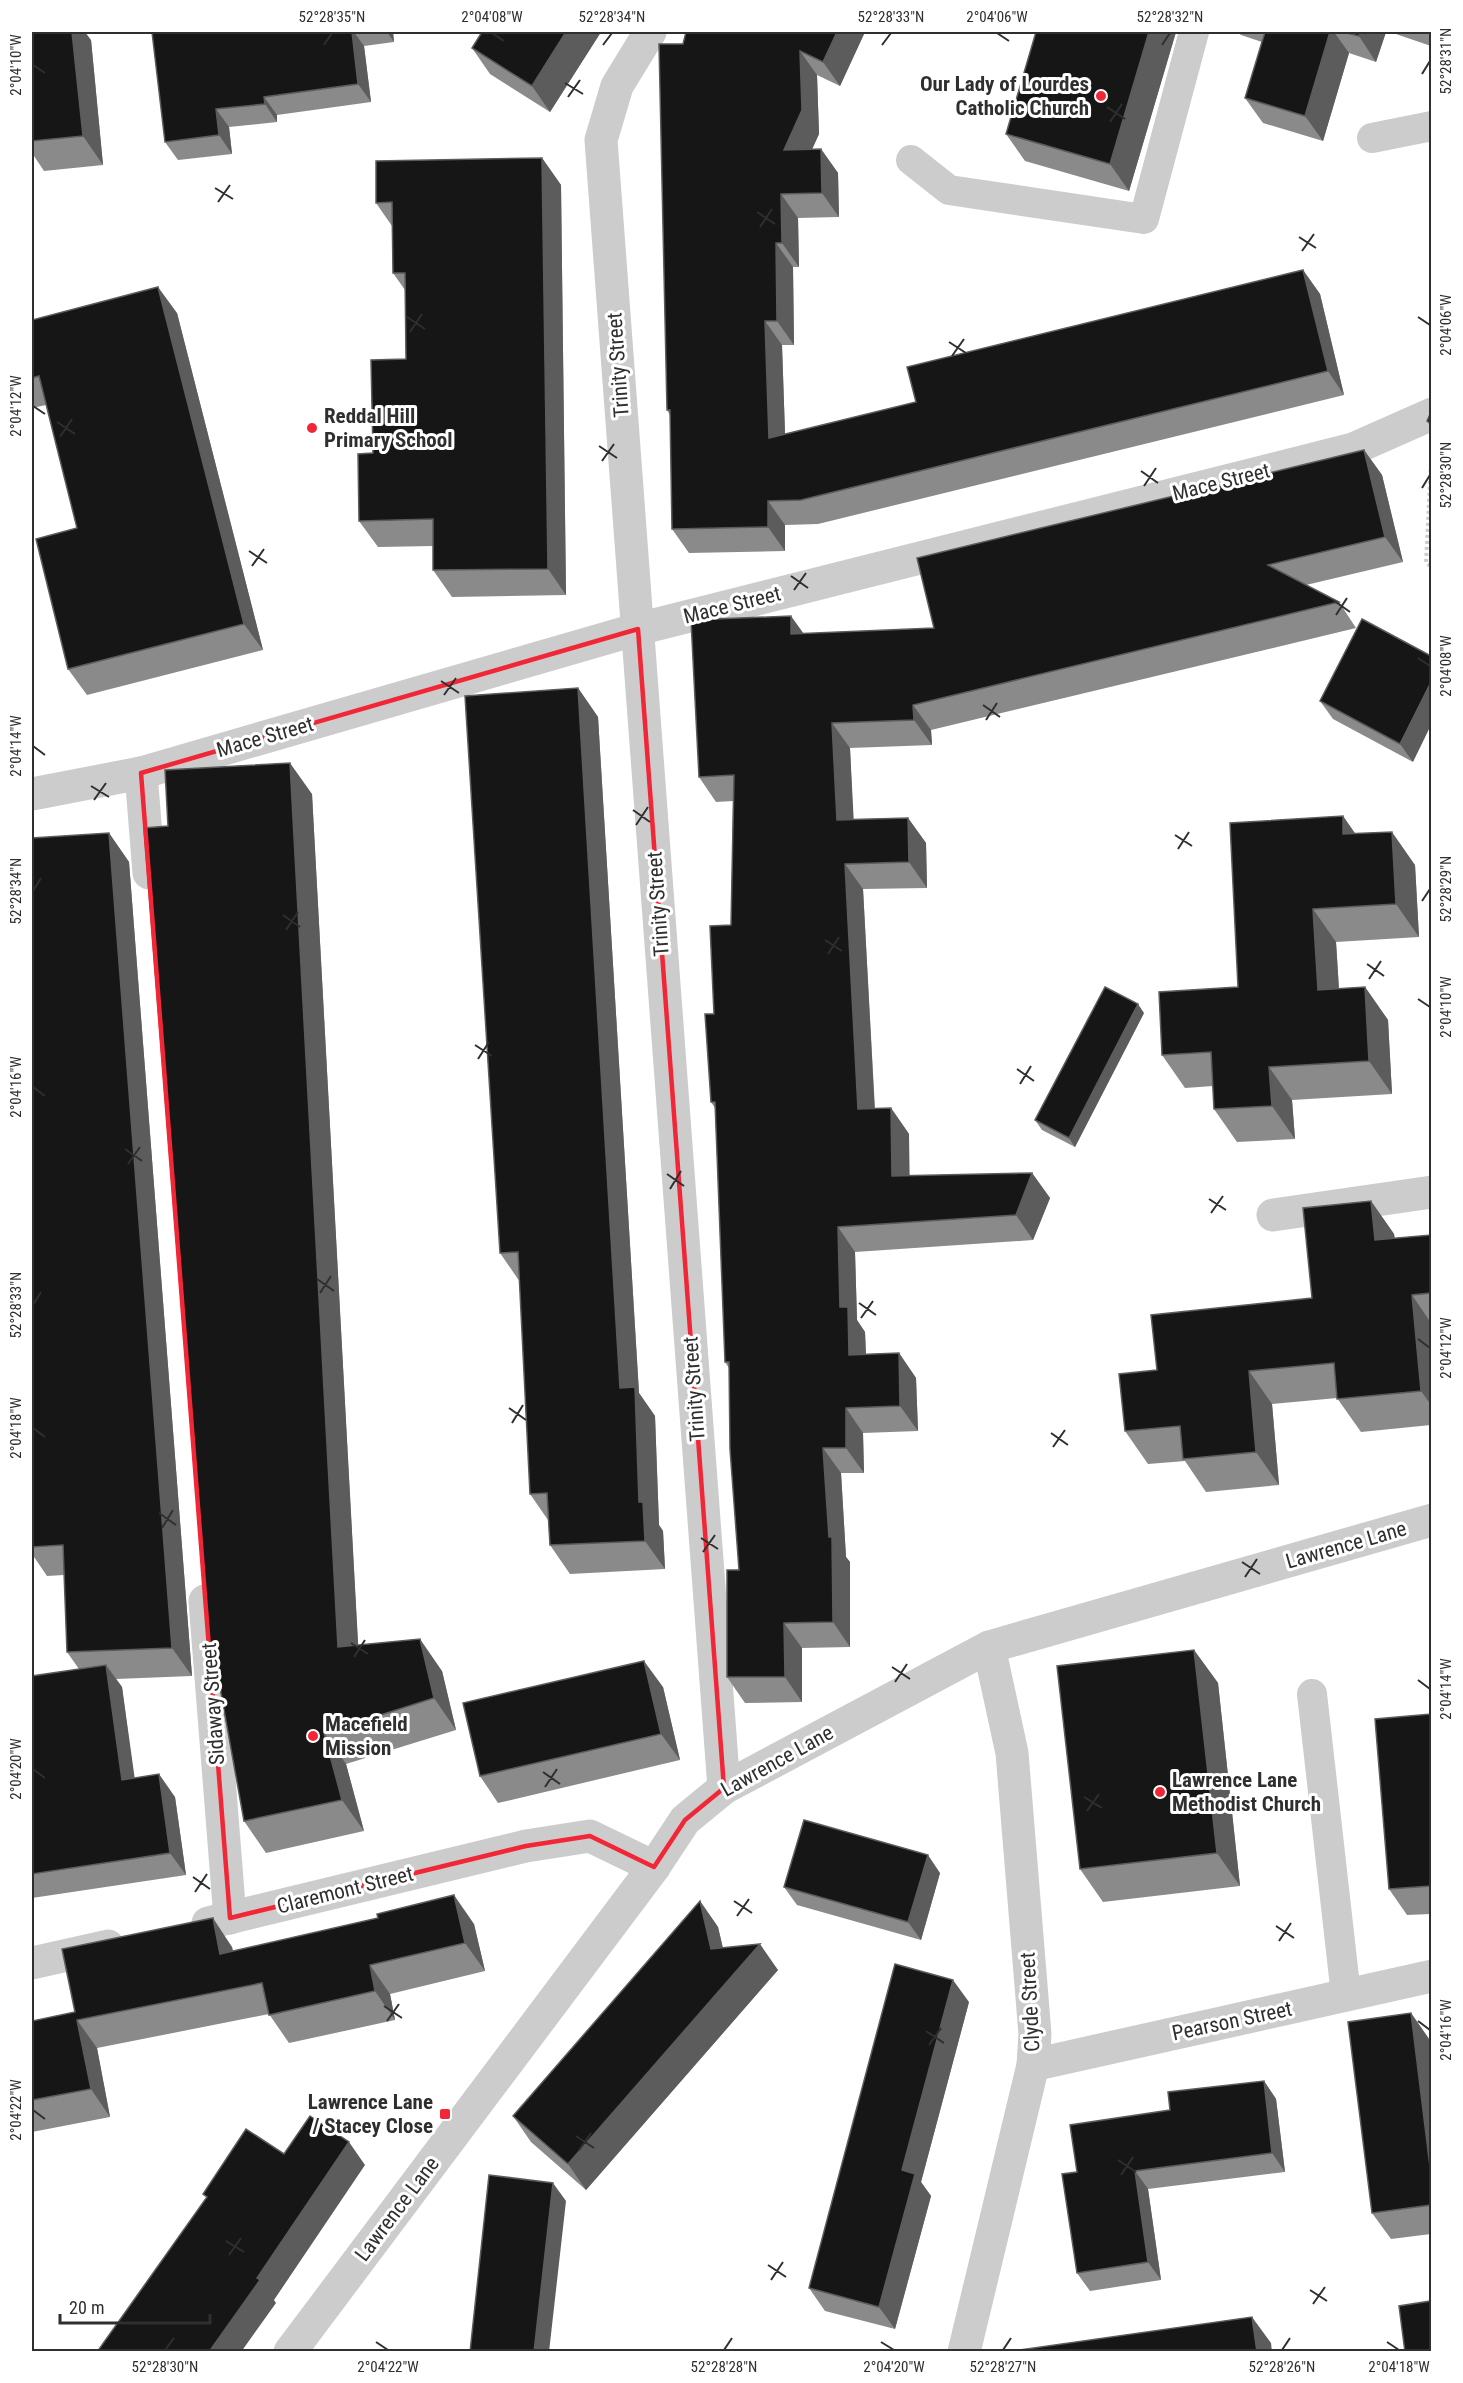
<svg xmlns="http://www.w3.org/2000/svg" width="1463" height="2383" viewBox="0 0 1463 2383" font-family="'Roboto Condensed',sans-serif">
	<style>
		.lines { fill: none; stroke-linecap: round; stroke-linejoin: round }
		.path { stroke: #ccc; stroke-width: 4; stroke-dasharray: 3 3; stroke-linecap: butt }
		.service { stroke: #ccc; stroke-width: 30 }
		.minor { stroke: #ccc; stroke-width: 33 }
		.tertiary { stroke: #ccc; stroke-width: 33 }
		.wall { fill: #8a8a8a }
		.shaded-wall { fill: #5c5c5c }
		.building { fill: #161616; stroke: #5c5c5c; stroke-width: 1.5 }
		.marked { fill: none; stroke: #f12636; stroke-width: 4.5; stroke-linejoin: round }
		.ticks { fill: none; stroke: #2f2f2f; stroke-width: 2 }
		.poi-dot { fill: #f12636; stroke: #fff; stroke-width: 2 }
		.labels { text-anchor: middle; stroke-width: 6; stroke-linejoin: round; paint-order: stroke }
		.poi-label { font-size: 21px; font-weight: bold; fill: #2f2f2f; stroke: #fff; text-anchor: start }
		.street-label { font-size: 21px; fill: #2f2f2f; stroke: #fff }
		.neatline { fill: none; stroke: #2f2f2f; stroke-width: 2 }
		.ticks-label { font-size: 15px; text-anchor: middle; fill: #2f2f2f }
	</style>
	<rect width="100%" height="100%" fill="#fff"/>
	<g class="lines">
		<path class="path" d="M1431 463 1426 563 1432 567"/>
		<g class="service">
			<path d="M1372 138 1432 126"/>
			<path d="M911 160 949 190 1144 219 1194 32"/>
			<path d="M1312 1694 1346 1995"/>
		</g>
		<g class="minor">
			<path d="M650 32 617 86 601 140 724 1788"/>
			<path d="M141 773 149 873"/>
			<path d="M32 794 141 773 638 629 1353 449 1432 414"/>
			<path d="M1273 1215 1432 1192"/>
			<path d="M205 1601 230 1918"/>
			<path d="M208 1923 526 1846 590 1836 654 1867"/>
			<path d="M32 1963 108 1946"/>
			<path d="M1033 2065 1432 1976"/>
			<path d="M964 2352 1033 2065 1035 2034 1012 1753 989 1647"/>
		</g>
		<path class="tertiary" d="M290 2352 654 1867 685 1820 724 1788 989 1647 1432 1520"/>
	</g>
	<g class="wall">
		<path d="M32 32 91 40 103 165 44 171 32 153Z"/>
		<path d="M152 32H393L394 42 364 46 371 102 277 115V122L229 127 232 154 178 160 165 142Z"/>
		<path d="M601 32 550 112 490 74 472 48Z"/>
		<path d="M686 32H862L864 34 840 86 817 75 819 134 812 149H821L838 173 839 217 798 218 799 267H793L794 345H782L785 434 916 402 1303 270 1320 294 1344 395 818 524 785 525V551L689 553 672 529 670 415 667 410 683 44Z"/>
		<path d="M1036 32H1176L1129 191 1025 161 1006 134Z"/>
		<path d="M1238 32H1386L1376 62 1349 53 1323 141 1263 123 1245 98 1262 42 1241 35Z"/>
		<path d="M1390 32H1431V46Z"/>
		<path d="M542 158 561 185 566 595 452 597 433 570V546L378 547 359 521 373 453 406 359 405 290 393 273 392 226 376 203Z"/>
		<path d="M177 313 263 650 87 695 68 669 77 528 46 405 32 408V320Z"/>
		<path d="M1364 450 1382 475 1403 562 1306 585 1339 602 1356 628 931 730 932 745 850 748 853 819 908 818 926 843 927 888 863 889 875 1109 891 1108 909 1134V1176L1032 1173 1050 1198 1033 1240 855 1252 857 1320 865 1332 866 1354 899 1353 916 1378 918 1431 863 1433 864 1473H841L846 1557 850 1562V1647L802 1648V1702L745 1703 727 1677 739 1570 729 1368 725 1362 715 1108 711 1102 714 1014 731 925 733 801 716 802 699 777 804 634 934 628Z"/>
		<path d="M1362 619 1413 762 1333 719 1320 701Z"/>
		<path d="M578 688 598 717 639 1393 655 1416 659 1525 663 1531 665 1569 570 1574 550 1545 548 1520 530 1494 520 1282 500 1253Z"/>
		<path d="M312 794 358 1645 442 1671 456 1730 346 1764 364 1831 266 1853 244 1821 213 1651 208 1643 168 826Z"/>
		<path d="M1343 816 1355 834 1415 865 1419 937 1336 942 1339 989 1365 987 1388 1020 1392 1094 1292 1100 1295 1139 1237 1142 1214 1109 1213 1086 1185 1088 1162 1055 1238 987Z"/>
		<path d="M109 833 129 862 192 1676 116 1679 122 1687 134 1778 175 1797 186 1875 32 1898V1676L79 1669 67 1652 64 1575 47 1576 32 1554V838Z"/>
		<path d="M1144 1013 1075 1147 1042 1130 1035 1120Z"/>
		<path d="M1371 1201 1394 1234 1395 1238 1431 1235V1425L1361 1432 1337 1398 1272 1404 1279 1485 1206 1492 1185 1461 1148 1464 1125 1431 1157 1370 1312 1298Z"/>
		<path d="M1194 1650 1218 1683 1240 1886 1103 1902 1080 1869Z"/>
		<path d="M663 1687 680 1760 498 1803 480 1776Z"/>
		<path d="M1431 1714V1914L1407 1915 1389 1889Z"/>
		<path d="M940 1873 921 1940 797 1905 784 1887Z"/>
		<path d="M700 1901 718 1927 723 1948 778 1970 586 2190 531 2142 513 2116Z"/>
		<path d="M474 1924 485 1971 390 1994 395 2020 289 2043 269 2014 97 2048 110 2117 32 2132V2021L75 2012 232 1947 233 1951Z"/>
		<path d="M969 2002 921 2182 931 2196 895 2329 825 2311 809 2288Z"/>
		<path d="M1411 2013 1429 2039 1431 2058V2234L1391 2239 1372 2213Z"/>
		<path d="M1264 2081 1276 2099 1285 2172 1148 2189 1161 2280 1090 2291 1077 2273V2172L1170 2110Z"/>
	</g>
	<g class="shaded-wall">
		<path d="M72 32H85L91 40 103 165 83 136Z"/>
		<path d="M352 32H354L364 46 371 102 358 84Z"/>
		<path d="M387 32H393L394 42Z"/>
		<path d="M566 32H601L550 112 532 86Z"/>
		<path d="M837 32H862L864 34 840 86 823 62Z"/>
		<path d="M1149 32H1176L1129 191 1110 164Z"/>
		<path d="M1330 32H1334L1349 53 1323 141 1305 116Z"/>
		<path d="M1360 32H1386L1376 62 1359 36Z"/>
		<path d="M800 51 817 75 819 134 801 174 784 150Z"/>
		<path d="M264 97 277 115V122L265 104Z"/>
		<path d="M216 109 229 127 232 154 219 135Z"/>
		<path d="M821 149 838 173 839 217 822 193Z"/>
		<path d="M542 158 561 185 566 595 548 569Z"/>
		<path d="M781 194 798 218 799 267 782 243Z"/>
		<path d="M776 243 793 267 794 345 777 321Z"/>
		<path d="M1303 270 1320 294 1344 395 1328 371Z"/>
		<path d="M158 287 177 313 263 650 244 624Z"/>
		<path d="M765 321 782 345 786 462 769 438Z"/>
		<path d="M1364 450 1382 475 1403 562 1385 537Z"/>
		<path d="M768 501 785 525V551L768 527Z"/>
		<path d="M791 616 809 641 791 634Z"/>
		<path d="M1431 682V725L1413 762 1400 744Z"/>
		<path d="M578 688 598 717 639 1393 655 1416 659 1525 663 1531 665 1569 645 1541 620 1388Z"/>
		<path d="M913 705 931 730 932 745 914 720Z"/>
		<path d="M832 723 850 748 855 845 837 820Z"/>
		<path d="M290 763 312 794 360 1679 338 1647Z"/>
		<path d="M1343 816 1366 849 1343 834Z"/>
		<path d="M908 818 926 843 927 888 909 862Z"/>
		<path d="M1392 832 1415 865 1419 937 1396 904Z"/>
		<path d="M109 833 129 862 192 1676 172 1648Z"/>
		<path d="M845 864 863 889 876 1134 858 1109Z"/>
		<path d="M1313 909 1336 942 1341 1023 1318 990Z"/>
		<path d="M1365 987 1388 1020 1392 1094 1369 1061Z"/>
		<path d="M1138 1004 1144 1013 1075 1147 1069 1138Z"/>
		<path d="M1269 1067 1292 1100 1295 1139 1272 1106Z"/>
		<path d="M891 1108 909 1134 910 1201 892 1176Z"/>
		<path d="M1032 1173 1050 1198 1033 1240 1016 1215Z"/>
		<path d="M1371 1201 1394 1234 1398 1274 1375 1240Z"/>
		<path d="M838 1227 855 1252 857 1320 865 1332 867 1380 849 1355 840 1307Z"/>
		<path d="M1412 1295 1431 1323V1405L1421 1391Z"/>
		<path d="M899 1353 916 1378 918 1431 900 1406Z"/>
		<path d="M1249 1371 1272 1404 1279 1485 1256 1452Z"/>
		<path d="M846 1408 863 1433 864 1473 846 1448Z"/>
		<path d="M823 1448 841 1473 846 1557 850 1562V1647L833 1622Z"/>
		<path d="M784 1623 802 1648V1702L785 1677Z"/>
		<path d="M420 1639 442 1671 456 1730 434 1698Z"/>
		<path d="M1194 1650 1218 1683 1240 1886 1217 1853Z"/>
		<path d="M644 1661 663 1687 680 1760 661 1734Z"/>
		<path d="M106 1665 122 1687 138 1802 122 1780Z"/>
		<path d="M324 1733 346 1764 364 1831 342 1800Z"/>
		<path d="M159 1774 175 1797 186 1875 170 1853Z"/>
		<path d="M928 1855 940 1873 921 1940 908 1922Z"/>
		<path d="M454 1895 474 1924 485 1971 465 1943Z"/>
		<path d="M700 1901 718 1927 729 1975 711 1949Z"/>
		<path d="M213 1918 232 1947 239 1982 220 1954Z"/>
		<path d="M760 1944 778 1970 586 2190 568 2164Z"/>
		<path d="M370 1965 390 1994 395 2020 375 1991Z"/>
		<path d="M953 1980 969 2002 921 2182 931 2196 895 2329 879 2307 902 2170Z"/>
		<path d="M1411 2013 1429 2039 1431 2058V2175Z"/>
		<path d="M77 2020 97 2048 110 2117 91 2089Z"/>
		<path d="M1264 2081 1276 2099 1285 2172 1272 2153Z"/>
		<path d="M349 2142 365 2165 274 2300 276 2303 241 2352H209L257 2278Z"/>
		<path d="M1135 2171 1148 2189 1161 2280 1148 2262Z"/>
		<path d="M553 2183 566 2201 549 2352H534Z"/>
		<path d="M1252 2317 1271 2343 1272 2352H1257Z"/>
	</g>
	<g class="building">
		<path d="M32 32H72L83 136 32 141Z"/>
		<path d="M152 32H352L358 84 264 97 265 104 216 109 219 135 165 142Z"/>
		<path d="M482 32H566L532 86 472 48Z"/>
		<path d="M686 32H837L823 62 800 51 802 110 784 150 821 149 822 193 781 194 782 243H776L777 321H765L769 438 916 402 907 367 1303 270 1328 371 801 500 768 501V527L672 529 670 410H667L659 44H683Z"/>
		<path d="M1036 32H1149L1110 164 1006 134Z"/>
		<path d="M1265 32H1330L1305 116 1245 98Z"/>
		<path d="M1343 32H1360L1359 36Z"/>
		<path d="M542 158 548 569 433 570V519L359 521 358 454 373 453 371 360 406 359 405 273H393L392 202 376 203V161Z"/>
		<path d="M158 287 244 624 68 669 36 539 77 528 39 376 32 378V320Z"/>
		<path d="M1431 412V424L1427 421Z"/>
		<path d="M1364 450 1385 537 1268 565 1339 602 913 705 914 720 832 723 837 820 908 818 909 862 845 864 858 1109 891 1108 892 1176 1032 1173 1016 1215 838 1227 840 1307H848L849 1355 899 1353 900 1406 846 1408V1448H823L829 1537H832L833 1622 784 1623 785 1677H727V1570H739L730 1449 729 1362H725L715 1102H711L705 1014H714L710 926 731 925 734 775 699 777 691 620 791 616V634L934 628 917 558Z"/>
		<path d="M1362 619 1431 656V682L1400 744 1320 701Z"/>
		<path d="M578 688 620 1388 635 1387 639 1502H643L645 1541 550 1545 547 1493 530 1494 518 1252 500 1253 465 696Z"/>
		<path d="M290 763 338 1647 420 1639 434 1698 324 1733 342 1800 244 1821 212 1643H208L144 828 168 826 165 770Z"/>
		<path d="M1343 816V834L1392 832 1396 904 1313 909 1318 990 1365 987 1369 1061 1269 1067 1272 1106 1214 1109 1211 1052 1162 1055 1159 992 1238 987 1230 823Z"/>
		<path d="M109 833 172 1648 67 1652 63 1545 32 1547V838Z"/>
		<path d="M1105 987 1138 1004 1069 1138 1035 1120Z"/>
		<path d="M1371 1201 1375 1240 1431 1235V1293L1412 1295 1421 1391 1337 1399 1334 1363 1249 1371 1256 1452 1183 1459 1180 1426 1125 1431 1119 1374 1157 1370 1151 1315 1312 1298 1303 1208Z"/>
		<path d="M1194 1650 1217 1853 1080 1869 1057 1666Z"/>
		<path d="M644 1661 661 1734 480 1776 463 1703Z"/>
		<path d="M106 1665 122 1780 159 1774 170 1853 32 1874V1676Z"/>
		<path d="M1431 1714V1886L1389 1889 1375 1719Z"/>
		<path d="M804 1820 928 1855 908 1922 784 1887Z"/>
		<path d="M454 1895 465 1943 370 1965 375 1991 269 2015 262 1983 77 2020 91 2089 32 2100V2021L75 2012 62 1949 213 1918 220 1954 378 1918 377 1914Z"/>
		<path d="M700 1901 711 1949 760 1944 568 2164 513 2116Z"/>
		<path d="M895 1964 953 1980 902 2170 915 2174 879 2307 809 2288Z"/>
		<path d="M1411 2013 1431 2175V2205L1372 2213 1348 2022Z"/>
		<path d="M1264 2081 1272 2153 1135 2171 1148 2262 1077 2273 1062 2174 1077 2172 1070 2125 1170 2110 1168 2092Z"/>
		<path d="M310 2116 349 2142 257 2278 260 2280 209 2352H97L207 2197 203 2194 246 2129 284 2154Z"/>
		<path d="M489 2175 553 2183 534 2352H470Z"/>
		<path d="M1431 2301V2352H1405L1399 2306Z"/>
		<path d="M1252 2317 1257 2352 1013 2351Z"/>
	</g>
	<path class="marked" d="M638 629 724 1788 685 1820 654 1867 590 1836 526 1846 230 1918 141 773Z"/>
	<path class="ticks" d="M492 33 504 41M997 33 1009 41M324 45 332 33M603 45 612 33M882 45 891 33M1162 45 1170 33M33 65 45 73M1422 74 1430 61M565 83 583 94M568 97 580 80M1107 107 1125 119M1110 122 1122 104M215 188 233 199M218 202 230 185M757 212 775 224M760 227 772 209M1299 237 1316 248M1302 251 1314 234M407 317 425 329M1418 317 1430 325M410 332 422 314M949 342 966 353M952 356 964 339M33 406 45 414M57 422 75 434M60 437 72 419M599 446 617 458M602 461 614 444M1141 471 1158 483M1144 486 1156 468M1422 488 1430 475M249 551 267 563M252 566 264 549M791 576 808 588M794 590 806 573M1333 600 1350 612M1336 615 1347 598M1418 658 1430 666M441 681 459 693M444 695 456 678M983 705 1000 717M986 720 997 703M33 746 45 755M91 786 109 797M94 800 106 783M633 810 650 822M636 825 648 807M1175 835 1192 846M1178 849 1189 832M33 891 41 878M1422 901 1430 889M283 915 300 927M286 930 298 912M825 940 842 951M828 954 839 937M1367 964 1384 976M1369 979 1381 961M1418 999 1430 1007M475 1045 492 1056M478 1059 489 1042M1017 1069 1034 1081M1020 1084 1031 1066M33 1087 45 1096M125 1149 142 1161M128 1164 140 1147M667 1174 684 1186M670 1189 681 1171M1209 1199 1226 1210M1211 1213 1223 1196M317 1279 334 1291M320 1293 331 1276M859 1303 876 1315M33 1305 41 1292M861 1318 873 1301M1418 1339 1430 1348M509 1408 526 1420M512 1423 523 1405M33 1428 45 1437M1051 1433 1068 1445M1053 1447 1065 1430M159 1513 176 1525M162 1528 173 1510M701 1538 718 1549M703 1552 715 1535M1242 1562 1260 1574M1245 1577 1257 1559M351 1643 368 1654M354 1657 365 1640M892 1667 910 1679M1418 1680 1430 1689M895 1682 907 1664M33 1769 45 1778M543 1772 560 1784M545 1787 557 1769M1084 1797 1102 1808M1087 1811 1099 1794M193 1877 210 1889M195 1892 207 1874M734 1901 752 1913M737 1916 749 1899M1276 1926 1294 1938M1279 1941 1291 1923M384 2006 402 2018M387 2021 399 2004M1418 2021 1430 2030M926 2031 944 2043M929 2045 941 2028M33 2110 45 2119M576 2136 594 2148M579 2150 591 2133M1118 2160 1136 2172M1121 2175 1133 2157M226 2241 244 2252M229 2255 241 2238M768 2265 786 2277M771 2280 783 2262M1310 2290 1327 2301M1313 2304 1325 2287M376 2342 388 2350M881 2342 894 2350M1387 2342 1399 2350M165 2350 174 2338M724 2350 732 2338M1003 2350 1011 2338M1282 2350 1290 2338"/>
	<g class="poi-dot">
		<circle cx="1101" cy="96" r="6"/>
		<circle cx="312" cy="428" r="6"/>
		<circle cx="313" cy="1736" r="6"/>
		<circle cx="1160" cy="1792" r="6"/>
		<rect x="439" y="2108" width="12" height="12" rx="3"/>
	</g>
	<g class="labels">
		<g class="poi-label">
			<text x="1089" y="91" text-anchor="end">Our Lady of Lourdes<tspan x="1089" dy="24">Catholic Church</tspan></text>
			<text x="324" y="423">Reddal Hill<tspan x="324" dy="24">Primary School</tspan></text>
			<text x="325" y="1731">Macefield<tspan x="325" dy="24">Mission</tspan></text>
			<text x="1172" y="1787">Lawrence Lane<tspan x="1172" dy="24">Methodist Church</tspan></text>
			<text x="433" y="2109" text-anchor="end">Lawrence Lane<tspan x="433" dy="24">/ Stacey Close</tspan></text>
		</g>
		<g class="street-label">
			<text transform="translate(618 365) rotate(-94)" y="7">Trinity Street</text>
			<text transform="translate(1221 482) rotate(-14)" y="7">Mace Street</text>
			<text transform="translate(732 605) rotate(-14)" y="7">Mace Street</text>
			<text transform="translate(265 737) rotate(-16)" y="7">Mace Street</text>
			<text transform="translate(658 904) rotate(-94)" y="7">Trinity Street</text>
			<text transform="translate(694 1389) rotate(-94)" y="7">Trinity Street</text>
			<text transform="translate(1346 1545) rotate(-16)" y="7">Lawrence Lane</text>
			<text transform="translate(213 1704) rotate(-94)" y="7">Sidaway Street</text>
			<text transform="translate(777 1761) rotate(-29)" y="7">Lawrence Lane</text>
			<text transform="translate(345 1890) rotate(-14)" y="7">Claremont Street</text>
			<text transform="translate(1030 2002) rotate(-93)" y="7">Clyde Street</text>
			<text transform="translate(1232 2021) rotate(-12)" y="7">Pearson Street</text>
			<text transform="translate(397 2209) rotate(-53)" y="7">Lawrence Lane</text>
		</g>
	</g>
	<rect width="1463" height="2383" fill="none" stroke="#ffffff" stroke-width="66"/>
	<path d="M60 2314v9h150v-9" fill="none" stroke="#2f2f2f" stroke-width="3"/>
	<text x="69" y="2314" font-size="18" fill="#2f2f2f" stroke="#ffffff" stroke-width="4.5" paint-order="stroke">20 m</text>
	<rect x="33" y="33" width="1397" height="2317" class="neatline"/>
	<g class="ticks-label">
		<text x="332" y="22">52°28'35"N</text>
		<text x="492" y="22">2°04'08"W</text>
		<text x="612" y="22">52°28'34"N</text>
		<text x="891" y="22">52°28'33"N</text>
		<text x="997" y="22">2°04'06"W</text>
		<text x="1170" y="22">52°28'32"N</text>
		<text transform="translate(1446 61) rotate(-90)" y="5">52°28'31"N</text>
		<text transform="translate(16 65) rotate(-90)" y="5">2°04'10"W</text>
		<text transform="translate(1446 325) rotate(-90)" y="5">2°04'06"W</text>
		<text transform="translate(16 406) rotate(-90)" y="5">2°04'12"W</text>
		<text transform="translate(1446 475) rotate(-90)" y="5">52°28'30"N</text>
		<text transform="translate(1446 666) rotate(-90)" y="5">2°04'08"W</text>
		<text transform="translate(16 746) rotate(-90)" y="5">2°04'14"W</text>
		<text transform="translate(1446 889) rotate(-90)" y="5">52°28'29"N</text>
		<text transform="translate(16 891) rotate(-90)" y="5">52°28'34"N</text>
		<text transform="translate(1446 1007) rotate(-90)" y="5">2°04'10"W</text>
		<text transform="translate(16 1087) rotate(-90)" y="5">2°04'16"W</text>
		<text transform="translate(16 1305) rotate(-90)" y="5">52°28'33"N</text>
		<text transform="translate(1446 1348) rotate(-90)" y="5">2°04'12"W</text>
		<text transform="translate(16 1428) rotate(-90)" y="5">2°04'18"W</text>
		<text transform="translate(1446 1689) rotate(-90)" y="5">2°04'14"W</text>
		<text transform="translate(16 1769) rotate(-90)" y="5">2°04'20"W</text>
		<text transform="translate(1446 2030) rotate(-90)" y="5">2°04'16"W</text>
		<text transform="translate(16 2110) rotate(-90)" y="5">2°04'22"W</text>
		<text x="165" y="2372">52°28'30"N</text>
		<text x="388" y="2372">2°04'22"W</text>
		<text x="724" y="2372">52°28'28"N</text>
		<text x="894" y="2372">2°04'20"W</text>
		<text x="1003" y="2372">52°28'27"N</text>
		<text x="1282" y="2372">52°28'26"N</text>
		<text x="1399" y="2372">2°04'18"W</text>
	</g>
</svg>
